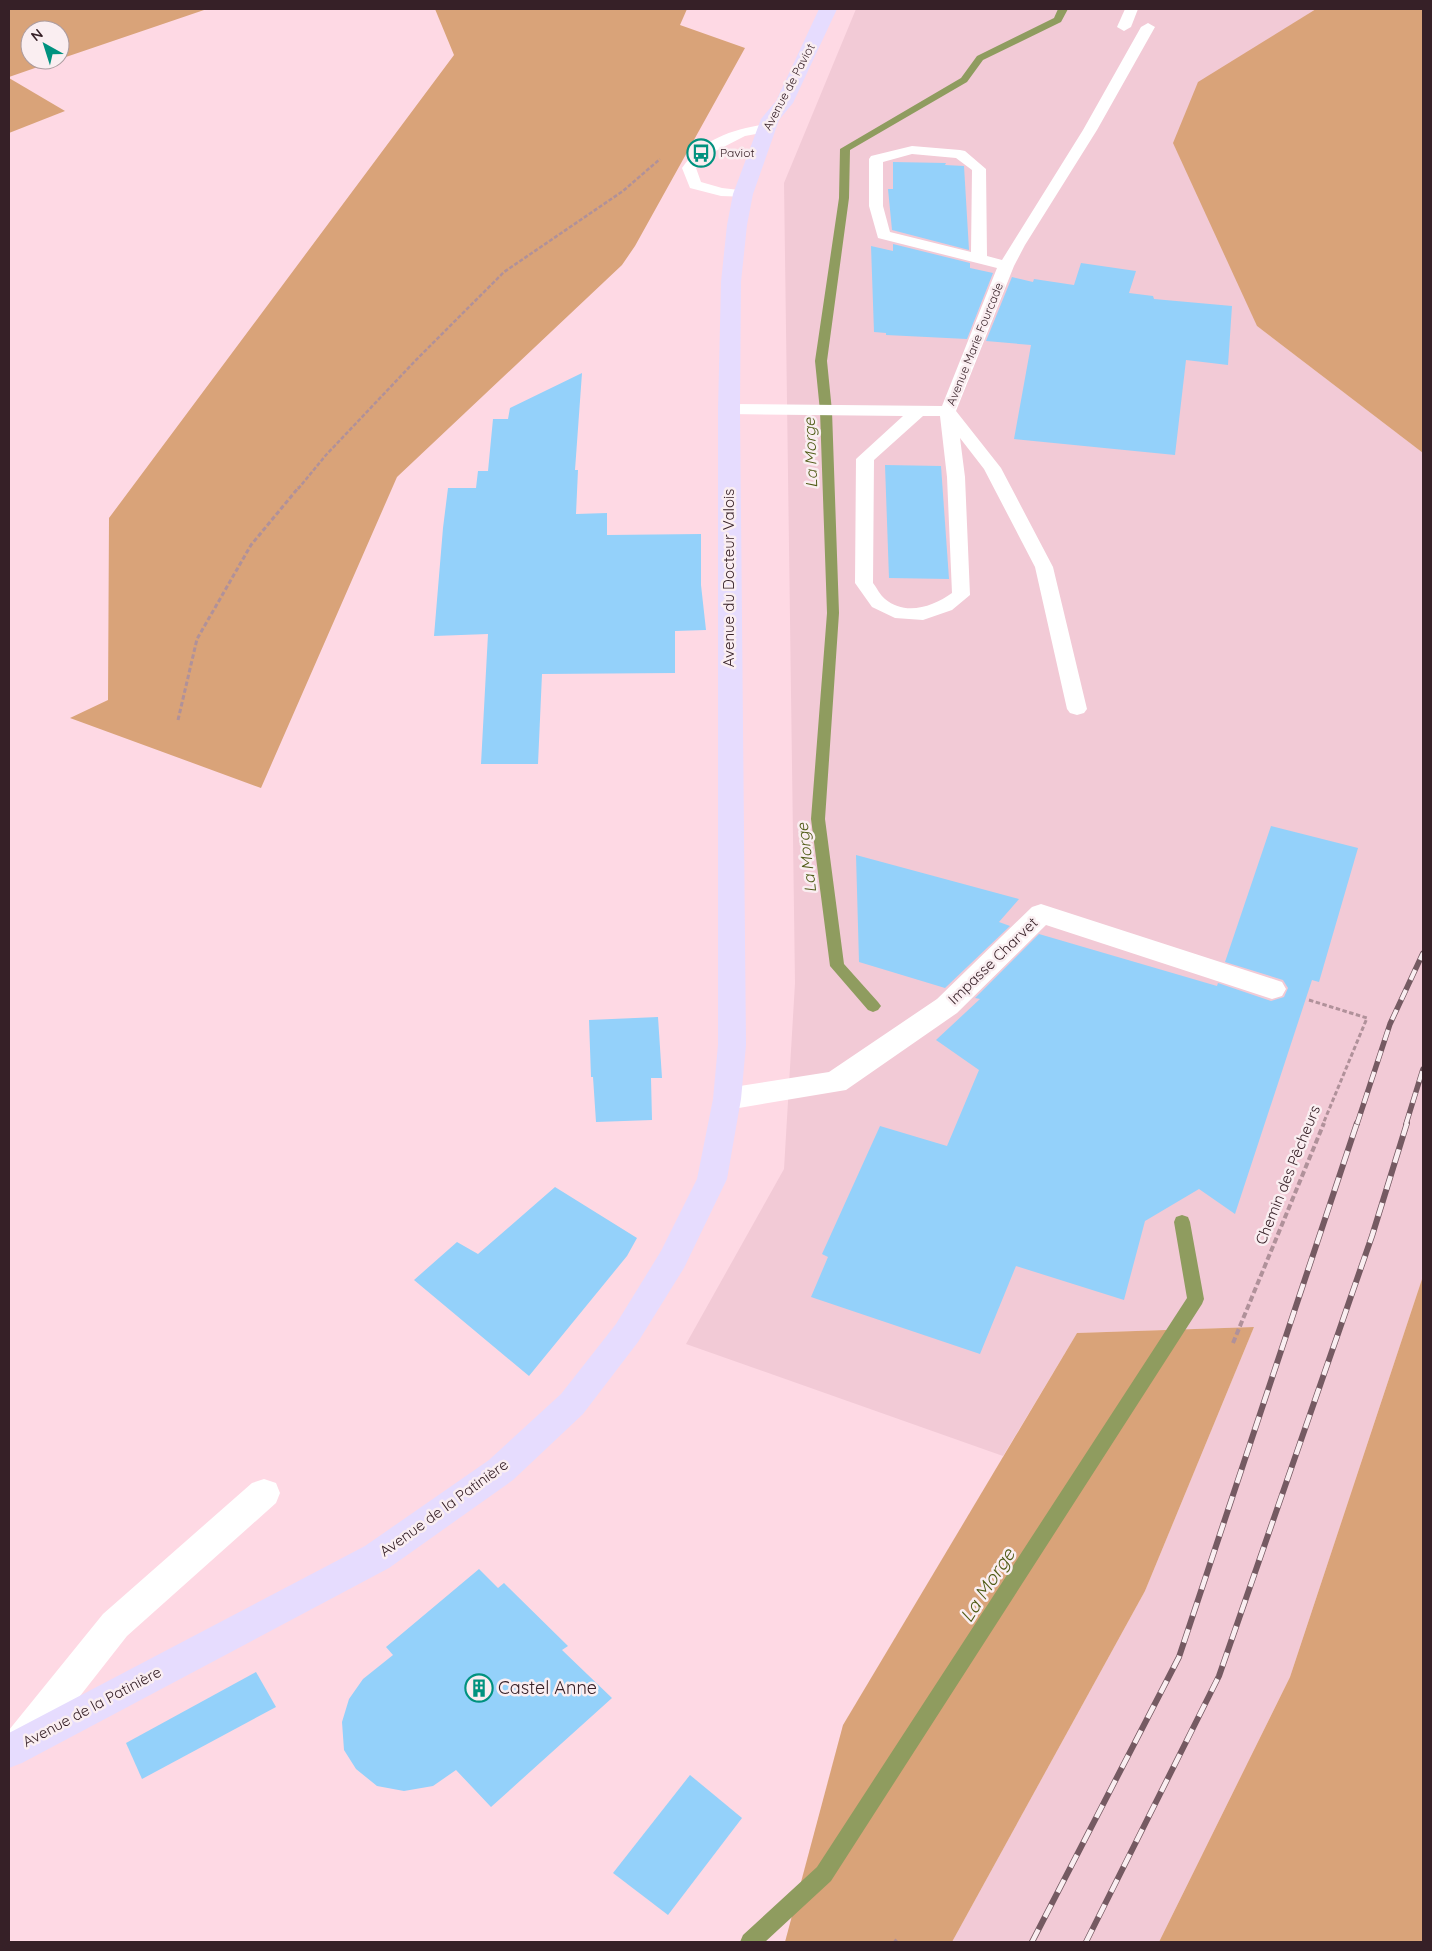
<svg xmlns="http://www.w3.org/2000/svg" width="1432" height="1951" viewBox="0 0 1432 1951" font-family="Quicksand,sans-serif">
	<style>
		.built { fill: #f2cad6 }
		.forest { fill: #d9a379 }
		.lines { fill: none; stroke-linecap: round; stroke-linejoin: round }
		.stream { fill: #8f9c5f; fill-rule: evenodd }
		.building { fill: #94d1fa }
		.path-far2 { stroke: #b0919a; stroke-width: 2.5; stroke-dasharray: 4 2; stroke-linecap: butt }
		.path-far1 { stroke: #b0919a; stroke-width: 3; stroke-dasharray: 4.5 2.5; stroke-linecap: butt }
		.path { stroke: #b0919a; stroke-width: 4; stroke-dasharray: 6 3; stroke-linecap: butt }
		.service { fill: #fff; fill-rule: evenodd }
		.minor { fill: #fff; fill-rule: evenodd }
		.primary { fill: #e6dcfe; fill-rule: evenodd }
		.rail-far1-casing { stroke: #755a62; stroke-width: 5.5 }
		.rail-casing { stroke: #755a62; stroke-width: 6 }
		.rail-far1 { stroke: #faeef1; stroke-width: 4; stroke-dasharray: 11; stroke-linecap: butt }
		.rail { stroke: #faeef1; stroke-width: 4.5; stroke-dasharray: 14; stroke-linecap: butt }
		.labels { text-anchor: middle; stroke-width: 5; stroke-linejoin: round; paint-order: stroke }
		.far-street-label { font-size: 12px; fill: #362027; stroke: #faeef1 }
		.far-poi-label { font-size: 12px; fill: #362027; stroke: #faeef1; text-anchor: start }
		.street-label { font-size: 15px; fill: #362027; stroke: #faeef1 }
		.water-label { font-size: 16px; font-style: italic; fill: #4e5a14; stroke: #faeef1 }
		.near-poi-label { font-size: 18px; fill: #362027; stroke: #faeef1; text-anchor: start }
		.near-water-label { font-size: 19px; font-style: italic; fill: #4e5a14; stroke: #faeef1 }
	</style>
	<rect width="100%" height="100%" fill="#fed9e4"/>
	<path class="built" d="M856 9H1316L1266 41 1257 326 1423 453V1276L1290 1677 1159 1942H952L1145 1591 1254 1327 1077 1333 1003 1456 686 1344 784 1169 795 983 784 183Z"/>
	<g class="forest">
		<path d="M9 9H207L60 59V30H30V60H58L9 77Z"/>
		<path d="M435 9H687L680 25 745 48 635 246 622 265 397 477 261 788 70 718 108 700 109 518 454 55Z"/>
		<path d="M1316 9H1423V453L1257 326 1173 143 1198 82Z"/>
		<path d="M9 78 65 111 9 133Z"/>
		<path d="M1423 1276V1942H1159L1290 1677Z"/>
		<path d="M1254 1327 1145 1591 952 1942H785L843 1725 1077 1333Z"/>
	</g>
	<g class="lines">
		<g class="stream">
			<path d="M1058 9H1068L1061 22 983 60 967 82 850 150 849 198 827 361 832 411 839 613 825 819 844 964 878 1002 881 1006 878 1010 873 1012 868 1010 830 966 811 819 827 613 820 411 815 361 839 198 840 149 961 78 977 56 1054 18Z"/>
			<path d="M1182 1215 1188 1217 1190 1222 1204 1299 1202 1304 831 1881 765 1942H740L743 1935 817 1867 1187 1298 1174 1222 1176 1217Z"/>
		</g>
	</g>
	<g class="building">
		<path d="M893 162 946 163 945 165 964 166 969 250 892 230 888 189H893Z"/>
		<path d="M893 244 970 263V268L993 273 967 339 886 335V333L874 332 871 246 893 251Z"/>
		<path d="M1081 263 1136 271 1129 293 1153 296 1154 299 1232 306 1228 365 1186 360 1175 455 1014 439 1031 345 986 341 1012 277 1033 282 1034 279 1074 285Z"/>
		<path d="M582 373 575 470H578L576 514 607 513V535L701 534V585L706 630 675 631V673L542 674 538 764H481L488 634 434 636 443 528 448 488H476L478 471H488L493 419H508L510 408Z"/>
		<path d="M885 465 941 466 949 579 889 578Z"/>
		<path d="M1271 826 1358 848 1319 982 1312 980 1235 1214 1199 1189 1145 1221 1124 1300 1016 1266 980 1354 811 1297 828 1257 822 1254 880 1126 947 1146 979 1070 936 1040 980 999 975 998 1039 934 1217 986 1218 983 1271 1001 1284 997 1288 988 1283 980 1225 962Z"/>
		<path d="M856 855 1019 899 999 922 1010 926 945 988 859 962Z"/>
		<path d="M658 1017 662 1078H651L652 1120 596 1122 593 1077H591L589 1020Z"/>
		<path d="M555 1187 637 1238 627 1256 529 1376 414 1280 457 1242 478 1254Z"/>
		<path d="M479 1569 498 1588 504 1583 568 1646 562 1650 612 1698 491 1807 456 1770 433 1786 404 1791 377 1786 356 1769 344 1750 342 1722 349 1699 363 1679 393 1655 386 1647Z"/>
		<path d="M256 1672 276 1707 142 1779 126 1743Z"/>
		<path d="M690 1775 742 1818 668 1915 613 1873Z"/>
	</g>
	<g class="lines">
		<path class="path-far2" d="M298 489 326 455 416 360 504 272 623 191 660 159"/>
		<g class="path-far1">
			<path d="M178 720 197 639 251 545 299 487"/>
			<path d="M1309 1000 1367 1018 1323 1124"/>
		</g>
		<g class="path">
			<path d="M1233 1343 1324 1123"/>
			<path d="M895 1942 897 1940"/>
		</g>
		<g class="service">
			<path d="M1125 9H1138L1131 27 1124 31 1117 27Z"/>
			<path d="M1148 23 1155 27 1097 130 1025 245 1014 266 956 411 1001 468 1053 567 1087 709 1084 713 1077 715 1070 713 1067 709 1035 567 984 469 960 438 965 477 970 595 952 610 923 620 895 618 872 607 855 583 856 459 903 416 729 414 723 413 721 409 723 405 729 404 942 406 997 268 878 238 869 206V159L871 156 912 146 960 150 965 151 986 169 987 256 1002 260 1083 130 1141 27ZM912 154 956 158 972 170 971 252 890 232 883 206V162ZM923 416H940L947 477 952 593C933 607 905 616 885 599 880 595 877 588 873 583L874 460Z"/>
			<path d="M767 124 772 125 774 128 772 131 745 136 706 156 696 168 701 182 722 188 748 191 750 194 748 197 721 196 690 188 682 168C702 139 733 129 767 124Z"/>
		</g>
		<g class="minor">
			<path d="M1041 904 1282 982 1286 989 1282 996 1272 999 1046 925 957 1013 846 1090 727 1110 717 1107 713 1099 717 1091 727 1088 829 1072 937 999 1032 907Z"/>
			<path d="M264 1479 276 1483 280 1493 276 1503 127 1636 33 1756 20 1761 9 1756V1730L103 1614 252 1483Z"/>
		</g>
		<path class="primary" d="M819 9H837L793 103 779 120 753 194 747 225 741 282 740 409 746 1045 741 1099 727 1179 684 1268 638 1342 583 1414 513 1480 389 1568 22 1763 9 1768V1733L365 1546 489 1460 561 1394 616 1324 661 1251 697 1179 713 1099 718 1045V409L721 282 727 225 733 194 761 119 776 101Z"/>
		<g class="rail-far1-casing">
			<g id="rail-far1">
				<path d="M1357 1124 1390 1024 1423 953"/>
				<path d="M1406 1124 1423 1069"/>
			</g>
		</g>
		<g class="rail-casing">
			<g id="rail">
				<path d="M1032 1942 1179 1657 1357 1123"/>
				<path d="M1086 1942 1219 1676 1372 1236 1407 1123"/>
			</g>
		</g>
		<use href="#rail-far1" class="rail-far1"/>
		<use href="#rail" class="rail"/>
	</g>
	<defs>
		<g id="bus-ring" transform="scale(1.4375)"><circle r="9.5" fill="#faeef1" stroke="#00927f" stroke-width="1.5"/><path d="M-5-6H5V4H4V6H2V4H-2V6H-4V4H-5ZM-3.5-4V0h7V-4ZM-3.5 1.2v1.5H-2V1.2ZM2 1.2v1.5H3.5V1.2Z" fill="#00927f"/></g>
		<g id="building-ring" transform="scale(1.4375)"><circle r="9.5" fill="#faeef1" stroke="#00927f" stroke-width="1.5"/><path d="M-4-6H4V6H1V3H-1V6H-4ZM-2.5-4.3h1.7v1.8h-1.7ZM.8-4.3h1.7v1.8H.8ZM-2.5-1h1.7V.8h-1.7ZM.8-1h1.7V.8H.8Z" fill="#00927f"/></g>
	</defs>
	<g fill-rule="evenodd">
		<use href="#bus-ring" x="701" y="153"/>
		<use href="#building-ring" x="479" y="1688"/>
	</g>
	<g class="labels">
		<g class="far-street-label">
			<text transform="translate(789 87) rotate(-62)" y="4">Avenue de Paviot</text>
			<text transform="translate(975 344) rotate(-68)" y="4">Avenue Marie Fourcade</text>
		</g>
		<g class="far-poi-label">
			<text x="720" y="157">Paviot</text>
		</g>
		<g class="street-label">
			<text transform="translate(729 578) rotate(-90)" y="5">Avenue du Docteur Valois</text>
			<text transform="translate(993 961) rotate(-44)" y="5">Impasse Charvet</text>
			<text transform="translate(1288 1175) rotate(-68)" y="5">Chemin des Pêcheurs</text>
			<text transform="translate(444 1508) rotate(-36)" y="5">Avenue de la Patinière</text>
			<text transform="translate(92 1707) rotate(-28)" y="5">Avenue de la Patinière</text>
		</g>
		<g class="water-label">
			<text transform="translate(810 453) rotate(-92)" y="6">La Morge</text>
			<text transform="translate(806 858) rotate(-97)" y="6">La Morge</text>
		</g>
		<g class="near-poi-label">
			<text x="498" y="1694">Castel Anne</text>
		</g>
		<g class="near-water-label">
			<text transform="translate(987 1585) rotate(-57)" y="7">La Morge</text>
		</g>
	</g>
	<rect width="1432" height="1951" fill="none" stroke="#362027" stroke-width="20"/>
	<g transform="translate(45 45) rotate(321)"><circle r="24" fill="#faeef1" stroke="#ac9ca0"/>
	<path d="M0-4L9 19L0 12L-9 19Z" fill="#00927f"/>
	<text y="-8" font-size="14" font-weight="bold" text-anchor="middle" fill="#362027">N</text>
	</g>
</svg>
